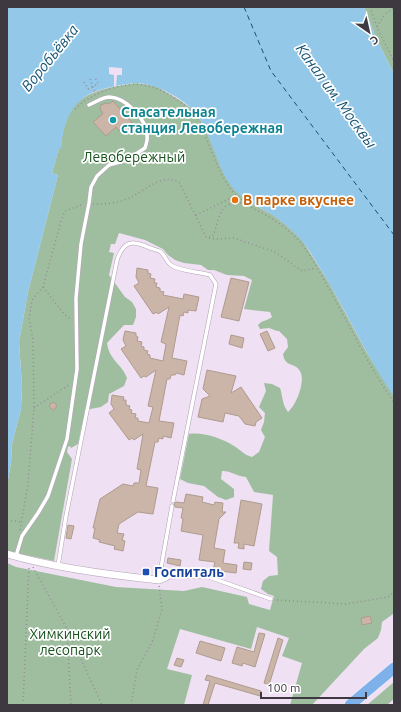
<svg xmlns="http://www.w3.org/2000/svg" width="401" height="712" viewBox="0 0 401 712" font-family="Ubuntu,sans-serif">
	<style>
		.green { fill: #9fbe9f }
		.water { fill: #94c8e9 }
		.pier { fill: #efe0f3 }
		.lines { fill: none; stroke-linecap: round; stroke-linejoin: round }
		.ferry { stroke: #135273; stroke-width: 1; stroke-dasharray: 5 4; stroke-linecap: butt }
		.building { fill: #cab5a8; stroke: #af9b8e }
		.service-casing { stroke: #b1a3b5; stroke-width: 4.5 }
		.minor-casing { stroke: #b1a3b5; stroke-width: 8 }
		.trunk-casing { stroke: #fff; stroke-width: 12 }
		.path { stroke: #968b99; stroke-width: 1.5; stroke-dasharray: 1 3; stroke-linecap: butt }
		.service { stroke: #fff; stroke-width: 3.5 }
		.minor { stroke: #fff; stroke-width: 7 }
		.trunk { stroke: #7eb0ea; stroke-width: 11 }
		.culture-dot { fill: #0f9aa8; stroke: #fff; stroke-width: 1.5 }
		.food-dot { fill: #e8710a; stroke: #fff; stroke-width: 1.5 }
		.transit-dot { fill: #1a4fb4; stroke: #fff; stroke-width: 1.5 }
		.labels { text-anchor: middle; stroke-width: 3.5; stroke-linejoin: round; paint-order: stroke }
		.culture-label { font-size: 14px; font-weight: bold; fill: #0d838f; stroke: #fff; text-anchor: start }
		.park-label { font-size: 14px; fill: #17511d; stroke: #fff }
		.food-label { font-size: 14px; font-weight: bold; fill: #c56008; stroke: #fff; text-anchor: start }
		.transit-label { font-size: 14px; font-weight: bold; fill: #164399; stroke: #fff; text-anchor: start }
		.water-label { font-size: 15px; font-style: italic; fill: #135273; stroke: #fff }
	</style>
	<rect width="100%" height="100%" fill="#efe0f3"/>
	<g class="green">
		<path d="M364 7H394V74L376 38Z"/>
		<path d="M136 83 156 86 181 101 192 109 201 121 208 135 225 176 247 201 273 215 286 225 302 240 329 283 367 353 394 396V615L393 614 382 622 381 630 378 638 364 649 312 705H290L302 663 282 656 289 638 257 627 251 649 180 629 167 669 192 675 184 705H7V563L16 567 116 587 184 591 202 587 247 597 249 604 270 610 274 596 268 594 261 589 263 581 269 576 278 575 277 557 269 551 273 495 254 492 246 477C236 476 232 471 222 471L221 479 234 489V497L226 500 218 497 204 486 188 483 180 479 189 434C203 432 221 438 234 446 241 450 244 455 252 457L259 452 265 437 261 430 264 422 265 413 259 407 266 391 264 383 272 384 280 388C283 397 282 404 288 412 296 406 306 381 300 371 295 362 285 368 283 354L288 347 287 339 279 331H277L269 328 260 329 258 325C262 320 267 321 272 317L270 312 244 309 252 280 244 276 227 275 214 270H208L201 265 184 263 175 260 168 255 163 249 145 240 119 233 115 244H111L109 252 114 253 109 275 125 297 132 302 136 309V317L133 325H124L107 343C109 360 122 364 127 378L124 386 109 394 108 402 101 407 85 410 78 444 71 448 70 446 68 447 67 452 72 459 54 561 7 551V485L11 463 12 444 21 409 22 386 19 342 28 292 58 175 52 173 59 148H61C65 95 91 90 136 83Z"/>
		<path d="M394 682V699L387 705H367Z"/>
	</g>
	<path class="water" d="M7 7H364L376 38 394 74V396C387 388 382 378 376 368 357 336 341 302 321 270 315 260 309 249 301 240 293 231 282 221 271 214 258 206 242 200 232 187 221 174 216 154 209 138 205 128 200 117 192 109 180 97 153 82 135 83 125 84 113 86 103 89 73 96 63 121 61 149L59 148 52 173 58 175 28 292 19 342 22 386 21 409 12 444 11 463 7 485Z"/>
	<path class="pier" d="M109 67 122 68V75H117L116 86H114V75L109 74Z"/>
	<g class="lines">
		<path class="ferry" d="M244 7 271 71 394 235"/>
	</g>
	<g class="building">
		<path d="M113 101 133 124 124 132 122 129 119 131 116 127 106 136 93 122 103 114 100 108 101 105 106 103 109 104Z"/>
		<path d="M137 268 148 270V273L151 274 150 278 155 279 154 283H157L156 287 160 288V291L164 292 163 295 183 299 184 294 199 297 196 311 188 310V313L184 312 183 316 180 315 172 358 187 361 184 375 176 373 175 375H171L170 379H167L159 421 174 423 171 438 163 436V439L159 438 158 442H155L146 486 158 488 153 514 138 512 119 524 117 533 124 534 122 540 125 541 123 551 114 549 115 546 99 542 100 540 93 538 95 528H93L100 499 123 484 133 486 134 483H139L141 470 137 469 143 434 134 440 132 438 129 440 109 413 114 409 111 404 112 395 124 397 123 400H126V405L130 406 129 409 132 410 131 413 136 414 135 418H138V421L149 423 153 407 148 406 156 370 146 377 144 376 141 378 121 349 126 346 123 340 125 331 136 333V336L138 337 137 341 142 342 141 346 144 347V350L148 351 147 354 150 355V358L163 361 166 344 161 342 169 307 158 314 157 312 153 314 134 286 139 283 136 277Z"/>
		<path d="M231 278 249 282 239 321 221 317Z"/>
		<path d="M267 331 275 348 268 351 260 334Z"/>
		<path d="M231 335 244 338 242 348 229 344Z"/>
		<path d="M207 370 236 376 231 393 241 387 262 418 256 422 255 426 245 424 239 416 225 413 223 422 198 417 202 399 210 396 203 389Z"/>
		<circle cx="53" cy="406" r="3.5"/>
		<path d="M186 494 203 497 202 502 214 505 215 502 223 503 222 512H226L219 519 214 548 225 550 223 563 237 565 236 573 213 570 215 562 199 560 203 535 181 531 183 519 181 518 183 508 175 507 174 504 176 502 184 503Z"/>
		<path d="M241 500 262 504 254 546 244 544V549L238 548 239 543H234Z"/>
		<path d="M68 525 74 526 71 539 66 538Z"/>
		<path d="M168 558 181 560 180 566 167 563Z"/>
		<path d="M244 562 252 563 251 570 243 569Z"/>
		<path d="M370 616 372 623 362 625 361 618Z"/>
		<path d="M259 633 265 634 255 667 243 663 242 666 232 663 237 647 254 652Z"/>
		<path d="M278 638 283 640 269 685 264 683Z"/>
		<path d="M200 641 225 648 221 661 196 653Z"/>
		<path d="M177 658 184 660 181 667 174 665Z"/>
		<path d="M207 675 261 691 260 696 215 683 208 705H203L210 681 205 680Z"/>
	</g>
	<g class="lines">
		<g class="service-casing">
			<g id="service">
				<path d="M16 556 22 536 38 513 48 496 67 439 77 369 76 298 81 244 89 203 91 187 97 176 109 165 127 160 145 148C146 144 148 140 147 136 147 119 126 98 110 97 102 97 96 102 89 105"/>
				<path d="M58 566 66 516 117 260C124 240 132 240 150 248 153 249 158 250 161 252 165 256 167 262 171 265 179 271 200 272 210 275L216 284 173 501"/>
				<path d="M166 577 206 576 271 599"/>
				<path d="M159 579 172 506"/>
			</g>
		</g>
		<g class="minor-casing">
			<path id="minor" d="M7 554C55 568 109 575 159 580L166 577"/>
		</g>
		<g class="trunk-casing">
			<path id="trunk" d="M350 705 394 668"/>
		</g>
		<g class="path">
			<path d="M370 7 377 27 394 62"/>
			<path d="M377 27 385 14 394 8"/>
			<path d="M90 79 95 92"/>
			<path d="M84 82 88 89 98 84 95 77"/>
			<path d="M75 109C90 94 121 82 143 85 164 88 188 105 199 121 210 143 221 188 243 200L242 202"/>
			<path d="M93 204C105 205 123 202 133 196 148 188 162 174 179 182L206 237H212C218 227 217 211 228 205 238 199 247 205 256 210 272 218 288 228 300 242 313 258 323 278 333 296 353 332 370 369 394 402"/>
			<path d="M196 215 235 196"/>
			<path d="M209 238 215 239 234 238 275 252 302 271 316 268"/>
			<path d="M43 287 65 315 72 320"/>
			<path d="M34 408 70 384"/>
			<path d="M7 520 21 522"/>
			<path d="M20 530 28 484 34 408 33 339 29 319 32 300 43 287 61 221 65 211 84 204"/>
			<path d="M33 567 67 629 102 705"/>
			<path d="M277 600 346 604 388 597 394 592"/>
			<path d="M67 631 71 705"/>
			<path d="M23 705 29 566"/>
			<path d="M131 705 137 670 153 640 162 609 159 586"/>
		</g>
		<use href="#service" class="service"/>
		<use href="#minor" class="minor"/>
		<use href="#trunk" class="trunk"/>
	</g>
	<circle class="culture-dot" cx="113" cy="120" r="4"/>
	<circle class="food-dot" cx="235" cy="200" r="4"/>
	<rect class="transit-dot" x="142" y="568" width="8" height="8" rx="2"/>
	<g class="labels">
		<g class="culture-label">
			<text x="121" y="117">Спасательная<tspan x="121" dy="16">станция Левобережная</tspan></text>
		</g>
		<g class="park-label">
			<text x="134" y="162">Левобережный</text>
			<text x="70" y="639">Химкинский<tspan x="70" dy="16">лесопарк</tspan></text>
		</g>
		<g class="food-label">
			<text x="243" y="205">В парке вкуснее</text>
		</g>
		<g class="transit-label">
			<text x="154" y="577">Госпиталь</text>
		</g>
		<g class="water-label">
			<text transform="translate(50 58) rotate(-51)" y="5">Воробьёвка</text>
			<text transform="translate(336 96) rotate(54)" y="5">Канал им. Москвы</text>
		</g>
	</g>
	<rect width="401" height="712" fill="none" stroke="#3e3840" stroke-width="16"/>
	<g transform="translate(369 32) rotate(146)" stroke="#ffffff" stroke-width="3" paint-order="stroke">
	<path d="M0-3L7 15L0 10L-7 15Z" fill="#3e3840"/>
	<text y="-6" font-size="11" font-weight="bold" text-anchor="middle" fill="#3e3840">С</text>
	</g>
	<path d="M261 692v6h105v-6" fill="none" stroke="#3e3840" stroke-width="2"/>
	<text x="267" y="692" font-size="12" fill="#3e3840" stroke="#ffffff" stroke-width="3" paint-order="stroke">100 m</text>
</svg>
